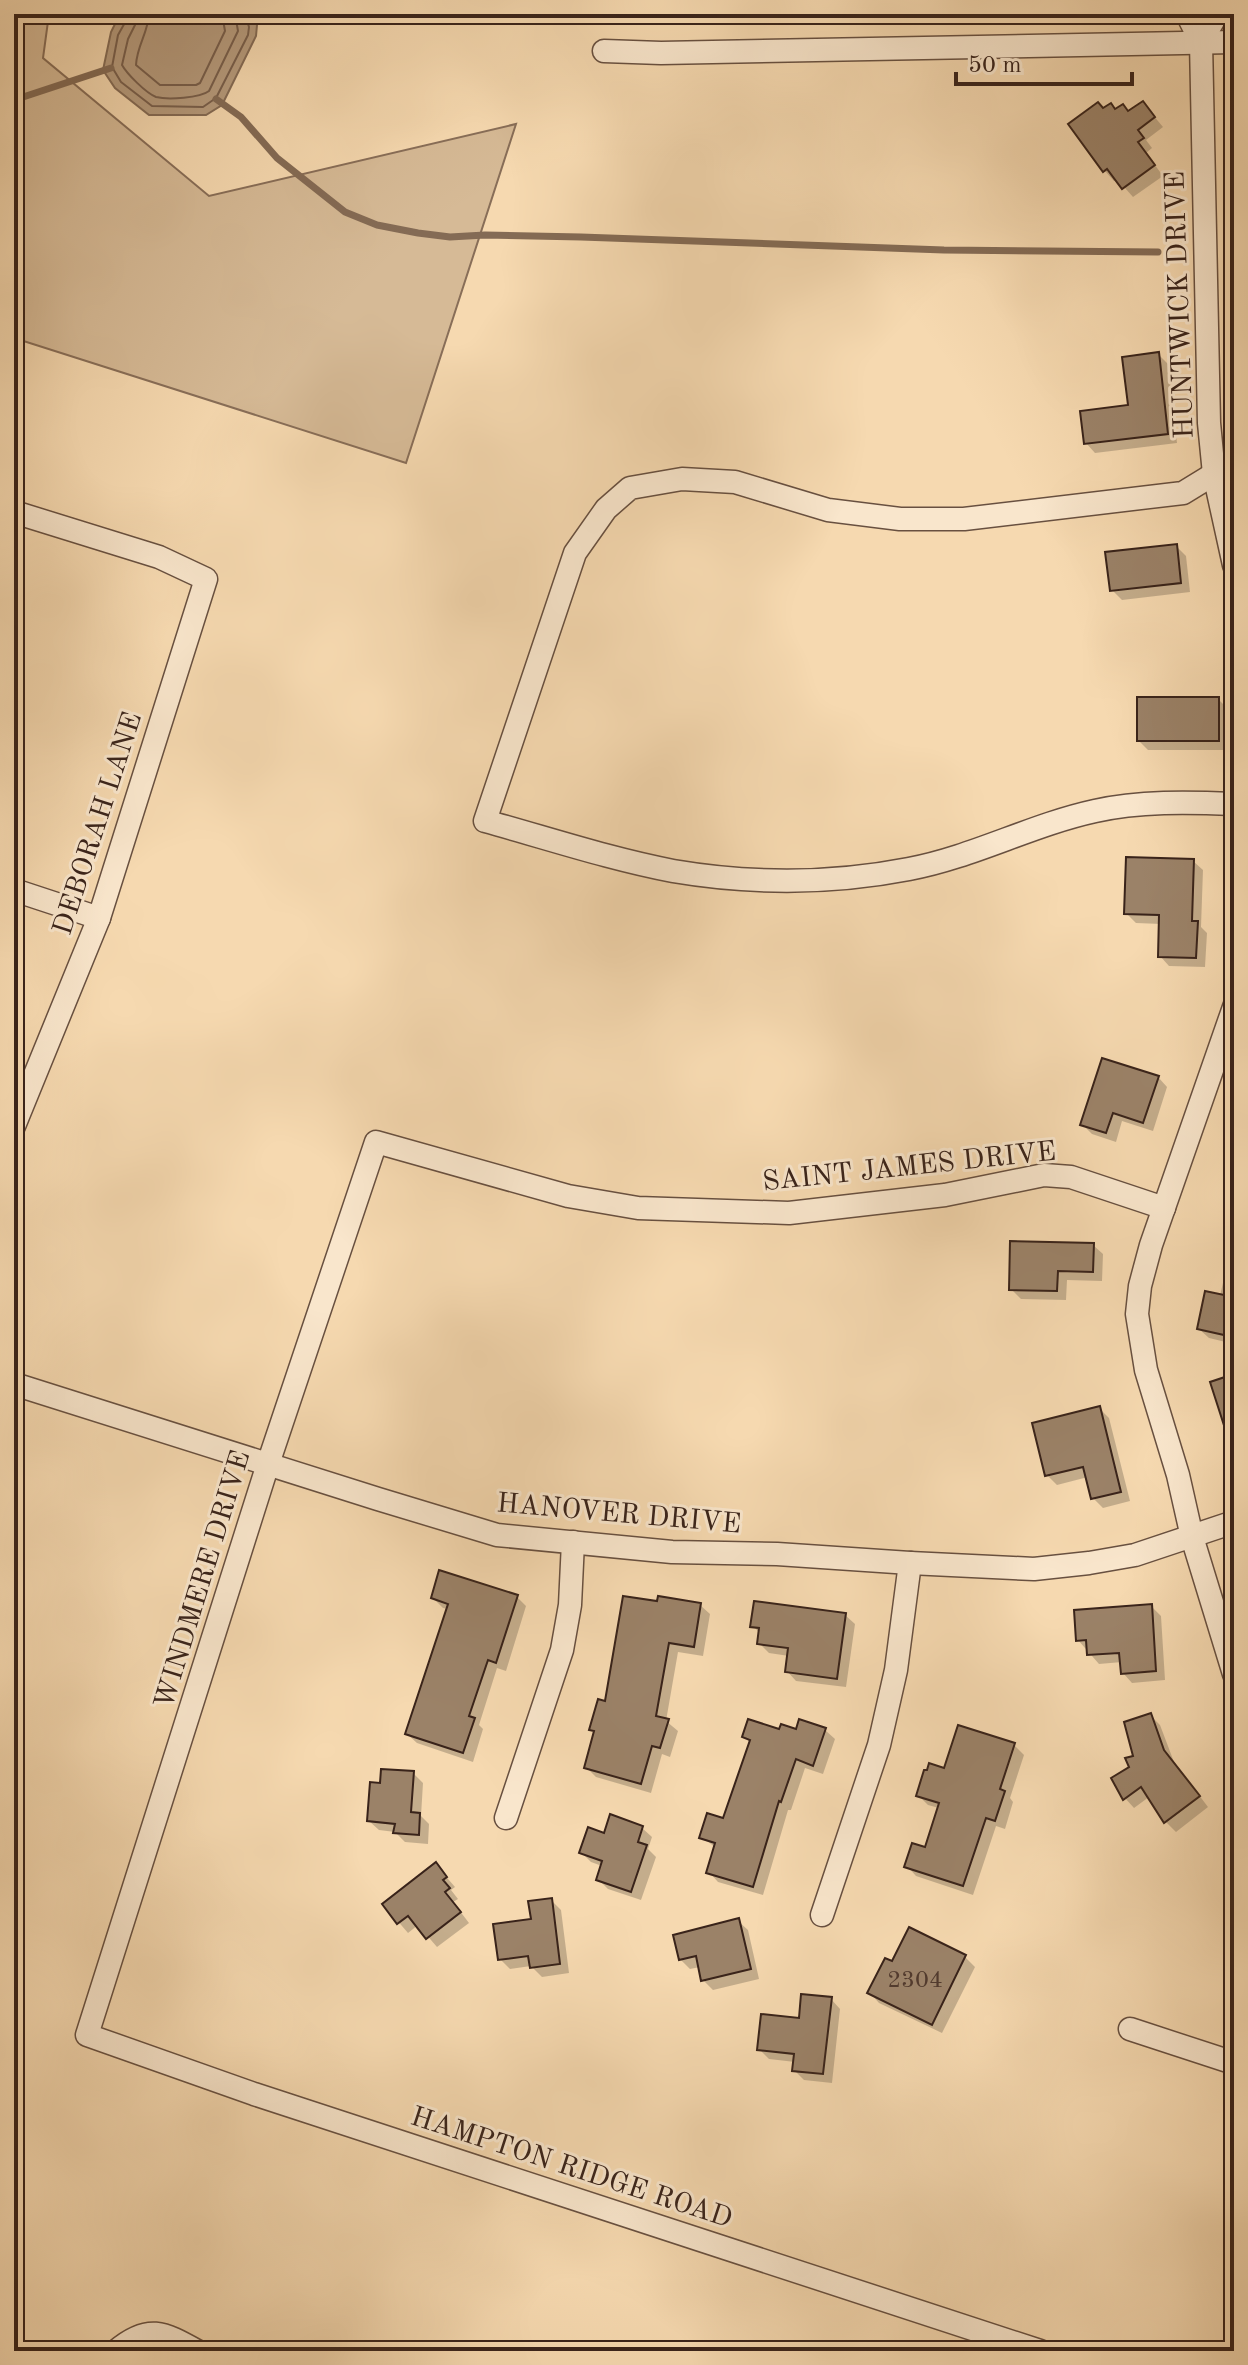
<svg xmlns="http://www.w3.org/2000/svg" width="1248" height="2365" viewBox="0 0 1248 2365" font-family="'Old Standard TT',serif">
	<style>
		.green { fill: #d6ba96; stroke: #886e58; stroke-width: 2 }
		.water { fill: #b69b7d; stroke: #846b55; stroke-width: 2 }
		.shadow { fill: #0003 }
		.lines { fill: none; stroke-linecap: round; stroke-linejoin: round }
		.shore { stroke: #785f4c; stroke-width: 2 }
		.stream { stroke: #846b55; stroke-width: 7 }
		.building { fill: #9b8268; stroke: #39231a; stroke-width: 2 }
		.street-casing { stroke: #685040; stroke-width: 25 }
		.street { stroke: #f9e6cc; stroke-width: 22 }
		.labels { text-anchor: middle; stroke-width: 6; stroke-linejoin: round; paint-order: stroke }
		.number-label { font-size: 24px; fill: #523b2e }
		.street-label { font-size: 28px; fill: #39231a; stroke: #f9e6cc }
	</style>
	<rect width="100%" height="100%" fill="#f6d9b0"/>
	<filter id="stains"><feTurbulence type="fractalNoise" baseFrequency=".0025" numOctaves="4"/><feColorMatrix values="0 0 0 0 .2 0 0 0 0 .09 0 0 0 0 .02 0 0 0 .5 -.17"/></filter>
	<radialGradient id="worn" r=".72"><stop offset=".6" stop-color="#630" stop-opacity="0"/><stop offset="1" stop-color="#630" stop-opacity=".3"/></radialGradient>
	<path class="green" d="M14 14H49L43 58 209 196 516 124 406 463 14 338Z"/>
	<path class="water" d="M120 14H251L257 25 256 36 222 105 206 115H149L115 88 103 70 111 32Z"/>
	<g class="shadow">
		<path d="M1143 103 1163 127 1146 140 1152 148 1146 153 1163 176 1133 197 1117 179 1114 181 1105 171 1071 125 1104 110 1129 113Z"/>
		<path d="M1158 354 1168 364 1177 443 1095 453 1086 443 1130 407Z"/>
		<path d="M1176 546 1186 556 1190 592 1122 600 1112 590Z"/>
		<path d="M1218 699 1228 709V750H1148L1139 741Z"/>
		<path d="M1193 861 1203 870 1201 927 1207 933 1205 967 1169 966 1160 956 1161 924 1136 923 1126 913Z"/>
		<path d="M1158 1077 1167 1087 1153 1131 1122 1121 1116 1142 1092 1134 1082 1124Z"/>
		<path d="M1234 1188V1216L1227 1209Z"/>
		<path d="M1093 1245 1103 1254 1102 1281 1067 1280 1066 1300 1021 1299 1011 1289Z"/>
		<path d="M1234 1263V1344L1209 1338 1199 1329 1220 1296 1227 1265 1233 1266Z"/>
		<path d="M1099 1408 1109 1418 1130 1501 1103 1508 1093 1498 1088 1477 1057 1485 1047 1475Z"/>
		<path d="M517 1597 526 1606 506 1671 497 1668 479 1725 483 1729 473 1762 417 1743 407 1734 448 1609 443 1608 433 1598Z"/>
		<path d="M659 1604 700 1605 710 1614 703 1656 678 1652 666 1721 678 1731 670 1757 662 1754 651 1793 596 1777 586 1767 596 1734 591 1729 607 1703Z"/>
		<path d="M1151 1606 1161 1616 1165 1680 1132 1683 1123 1673 1122 1662 1099 1664 1078 1640Z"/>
		<path d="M845 1615 855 1624 846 1687 796 1681 787 1671 789 1656 769 1653 759 1643 760 1633 753 1626Z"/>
		<path d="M1150 1715 1160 1725 1174 1762 1208 1807 1176 1832 1166 1822 1149 1797 1134 1808 1125 1798 1132 1768Z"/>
		<path d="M825 1730 835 1739 823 1774 805 1768 791 1810H788L763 1895 718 1882 709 1872 716 1848 702 1837 724 1820 751 1743 744 1737Z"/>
		<path d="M1014 1745 1024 1755 1010 1798 1013 1802 1005 1829 996 1826 973 1895 916 1876 907 1866 926 1850 939 1808 928 1805 918 1795 945 1770Z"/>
		<path d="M413 1773 423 1783 421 1816 429 1824 428 1844 405 1842 395 1832 379 1830 369 1821 382 1785Z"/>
		<path d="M642 1828 652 1837 648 1849 656 1857 641 1900 608 1889 598 1879 602 1866 591 1862 581 1852 605 1835Z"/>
		<path d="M436 1865 455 1887 451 1890 458 1899 453 1902 469 1923 437 1947 418 1925 408 1933 384 1905Z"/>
		<path d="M551 1900 561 1910 569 1973 542 1977 531 1966 510 1969 500 1959Z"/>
		<path d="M738 1921 748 1930 759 1979 713 1990 703 1980 700 1967 690 1969 680 1959Z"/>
		<path d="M910 1930 965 1957 975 1967 942 2033 879 2003 870 1993 893 1963Z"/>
		<path d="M831 1999 840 2009 832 2083 804 2080 794 2070 795 2062 769 2059 759 2049Z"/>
	</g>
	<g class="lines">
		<g class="shore">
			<path d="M127 14V19L118 35 112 67 121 82 152 106 203 107 216 98 248 35 249 27 245 14"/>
			<path d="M137 14 136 23 128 39 122 65C127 74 146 93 156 97 168 100 200 98 209 91L238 31 235 14"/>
			<path d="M149 14C148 33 137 45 136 65L160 85H196L200 83 225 31 222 14"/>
		</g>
		<g class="stream">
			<path d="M216 99 241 117 277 158 345 212 377 225 418 233 450 237 485 235 581 237 944 250 1158 252"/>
			<path d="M14 100 111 68"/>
		</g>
	</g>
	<g class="building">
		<path d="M1143 101 1155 117 1138 130 1144 138 1138 142 1155 165 1122 189 1107 169 1103 172 1068 124 1098 102 1103 108 1111 103 1115 109 1123 104 1128 111Z"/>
		<path d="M1159 352 1168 434 1084 444 1080 411 1128 405 1122 357Z"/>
		<path d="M1177 544 1181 583 1110 591 1105 552Z"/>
		<rect x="1137" y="697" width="82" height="44"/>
		<path d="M1126 857 1194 859 1192 921H1198L1196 958 1158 957 1159 915 1124 914Z"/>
		<path d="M1102 1058 1159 1076 1143 1123 1113 1113 1106 1133 1080 1125Z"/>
		<path d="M1010 1241 1094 1243 1093 1272 1058 1271 1057 1291 1009 1290Z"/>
		<path d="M1205 1291 1234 1297V1325L1227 1323 1224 1335 1197 1329Z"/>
		<path d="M1234 1374V1444H1230L1210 1382Z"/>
		<path d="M1100 1406 1121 1492 1091 1499 1083 1467 1045 1476 1032 1423Z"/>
		<path d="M439 1570 518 1595 496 1663 488 1660 469 1716 475 1718 463 1753 405 1734 448 1604 431 1598Z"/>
		<path d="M623 1596 657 1601 658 1596 701 1603 694 1647 669 1643 656 1716 669 1719 660 1748 652 1746 641 1784 584 1768 594 1731 589 1730 598 1699 605 1701Z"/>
		<path d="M754 1601 846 1613 837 1679 785 1672 788 1648 757 1644 759 1628 750 1627Z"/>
		<path d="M1152 1604 1156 1671 1121 1674 1119 1653 1087 1655 1086 1640 1076 1641 1074 1610Z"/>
		<path d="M1151 1713 1164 1750 1200 1796 1164 1823 1141 1787 1123 1800 1111 1778 1129 1767 1125 1758 1133 1756 1124 1722Z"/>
		<path d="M748 1719 779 1729 781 1724 796 1729 799 1719 826 1728 813 1766 796 1759 781 1802 779 1801 753 1887 706 1873 715 1843 699 1838 707 1813 723 1818 750 1740 742 1737Z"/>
		<path d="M958 1725 1015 1743 1000 1789 1005 1791 995 1821 986 1818 963 1886 904 1867 912 1843 925 1847 939 1803 916 1796 924 1770H927L929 1763 944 1768Z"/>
		<path d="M381 1769 414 1771 411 1812 420 1813 419 1835 393 1833 395 1824 367 1821 370 1782 380 1783Z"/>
		<path d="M610 1814 643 1826 638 1842 647 1845 631 1892 596 1880 602 1861 579 1853 588 1827 604 1833Z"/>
		<path d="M436 1862 447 1877 443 1880 450 1888 445 1892 461 1912 426 1939 408 1916 397 1924 382 1904Z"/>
		<path d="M552 1898 560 1964 530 1968 528 1956 498 1960 493 1924 531 1919 528 1901Z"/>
		<path d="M739 1918 751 1969 701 1981 696 1956 679 1960 673 1935Z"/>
		<path d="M909 1927 966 1955 932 2025 867 1993 885 1958 892 1961Z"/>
		<path d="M801 1994 832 1997 823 2074 792 2071 794 2054 757 2050 761 2014 799 2018Z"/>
	</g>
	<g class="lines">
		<g class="street-casing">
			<g id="street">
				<path d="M1187 14 1201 42 1209 423 1214 474 1234 565"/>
				<path d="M1201 42 1217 14"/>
				<path d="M604 51 661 53 1234 42"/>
				<path d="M1234 468 1214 474 1183 493 964 519H900L828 510 735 482 682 479 630 488 606 509 575 553 485 821C547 838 610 859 673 871 750 884 832 884 909 869 973 857 1031 825 1095 811 1139 801 1188 802 1234 804"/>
				<path d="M14 512 159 557 206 579 99 918 14 1126"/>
				<path d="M14 890 99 918"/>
				<path d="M1234 1007 1151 1245 1140 1286 1137 1314 1146 1370 1178 1475 1192 1537 1234 1674"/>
				<path d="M14 1384 378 1499 497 1535 672 1552 777 1554 910 1563 1034 1569 1089 1563 1135 1555 1234 1522"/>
				<path d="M506 1818 562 1650 570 1605 573 1542"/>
				<path d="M822 1915 879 1745 896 1670 910 1563"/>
				<path d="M1130 2029 1234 2063"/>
				<path d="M116 2351C148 2324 163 2332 197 2351"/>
				<path d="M1040 2351 254 2094 87 2035 268 1464 376 1142 568 1196 638 1208 789 1213 945 1195 1044 1175 1071 1177 1164 1208"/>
			</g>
		</g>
		<use href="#street" class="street"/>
	</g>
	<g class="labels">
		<g class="number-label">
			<text x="915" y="1987">2304</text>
		</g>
		<g class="street-label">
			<text transform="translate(1178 305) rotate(-92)" y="10">HUNTWICK DRIVE</text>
			<text transform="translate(96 823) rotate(-72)" y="10">DEBORAH LANE</text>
			<text transform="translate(909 1165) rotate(-6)" y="10">SAINT JAMES DRIVE</text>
			<text transform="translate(619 1512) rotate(5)" y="10">HANOVER DRIVE</text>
			<text transform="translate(201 1579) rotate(-73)" y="10">WINDMERE DRIVE</text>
			<text transform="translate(572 2166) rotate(18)" y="10">HAMPTON RIDGE ROAD</text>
		</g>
	</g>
	<rect width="1248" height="2365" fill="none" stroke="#f6d9b0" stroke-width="48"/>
	<rect x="16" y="16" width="1216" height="2333" fill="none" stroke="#39231a" stroke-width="4"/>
	<rect x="24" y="24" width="1200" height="2317" fill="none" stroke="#39231a" stroke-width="2"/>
	<path d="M956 72v12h176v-12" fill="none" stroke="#39231a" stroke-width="4"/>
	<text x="968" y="72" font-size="24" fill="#39231a" stroke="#f9e6cc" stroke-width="6" paint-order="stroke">50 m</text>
	<rect width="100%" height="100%" filter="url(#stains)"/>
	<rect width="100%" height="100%" fill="url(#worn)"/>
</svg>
